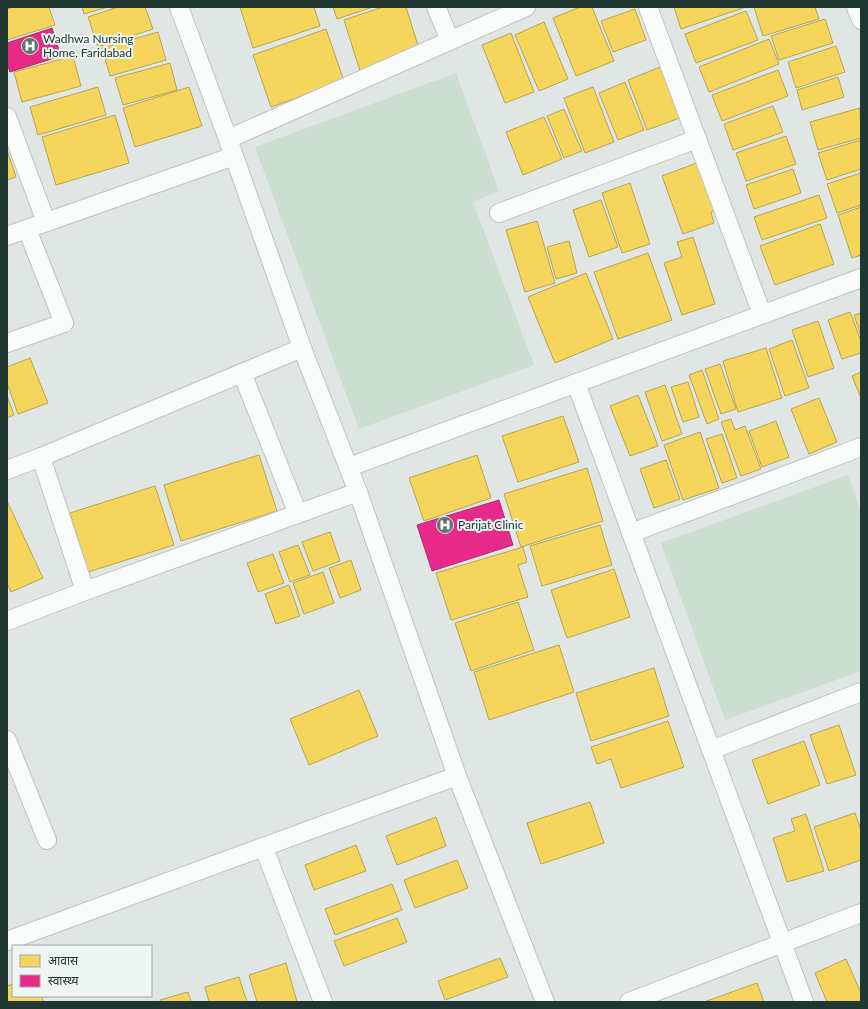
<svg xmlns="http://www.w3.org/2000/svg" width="868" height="1009" viewBox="0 0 868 1009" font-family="Lato,'Noto Sans Devanagari',sans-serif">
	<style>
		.green { fill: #cadfd1 }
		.homes { fill: #f6d55c; stroke: #b6a64f }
		.health { fill: #e7298a; stroke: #ac2d70 }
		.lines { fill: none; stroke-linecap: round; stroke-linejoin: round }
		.street-casing { stroke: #bdc3c0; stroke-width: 20 }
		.street { stroke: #fafbfb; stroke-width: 18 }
		.labels { text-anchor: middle; stroke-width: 4; stroke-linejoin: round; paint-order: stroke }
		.poi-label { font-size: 12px; fill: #213732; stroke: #eef5f2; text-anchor: start }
	</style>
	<rect width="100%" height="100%" fill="#e0e6e3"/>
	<g class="green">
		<path d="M456 73 499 191 473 202 534 365 359 429 255 147Z"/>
		<path d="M848 475 861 512V671L725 720 661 543Z"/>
	</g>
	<g class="homes">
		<path d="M13 7H49L55 25 7 40V9Z"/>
		<path d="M82 7H108L84 14Z"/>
		<path d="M118 7H145L153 29 98 47 88 17Z"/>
		<path d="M240 7H314L320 26 253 48Z"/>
		<path d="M333 7H373L337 19Z"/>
		<path d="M383 7H406L420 52 360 71 344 20Z"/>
		<path d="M580 7H592L614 61 576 76 553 18Z"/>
		<path d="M674 7H746L681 29Z"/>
		<path d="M754 7H815L819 19 763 36Z"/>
		<path d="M635 9 646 40 613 52 601 21Z"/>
		<path d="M746 11 758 40 696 63 685 34Z"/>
		<path d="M825 19 833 43 779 60 771 36Z"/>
		<path d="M544 22 568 79 539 91 515 35Z"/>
		<path d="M326 29 344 81 271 107 253 55Z"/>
		<path d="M158 32 166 60 110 76 102 48Z"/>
		<path d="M511 33 534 92 505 103 482 45Z"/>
		<path d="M769 39 779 64 709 92 699 67Z"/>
		<path d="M836 46 845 72 796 88 788 62Z"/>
		<path d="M73 56 81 86 22 102 14 72Z"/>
		<path d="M170 63 177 90 123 105 115 78Z"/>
		<path d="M665 65 685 116 647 130 628 80Z"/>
		<path d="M778 70 788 96 722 121 712 95Z"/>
		<path d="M838 77 844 97 802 110 797 90Z"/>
		<path d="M625 82 644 130 618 140 599 93Z"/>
		<path d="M98 87 106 115 38 135 30 107Z"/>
		<path d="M189 87 202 126 135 147 123 108Z"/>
		<path d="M593 87 614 142 585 153 564 98Z"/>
		<path d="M773 106 783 132 733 150 724 124Z"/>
		<path d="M860 108 861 138 818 150 810 122Z"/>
		<path d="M564 109 582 151 564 158 547 116Z"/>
		<path d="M115 115 129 163 56 185 42 137Z"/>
		<path d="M544 117 562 159 523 175 506 132Z"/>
		<path d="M786 136 796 164 746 181 736 153Z"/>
		<path d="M861 140V169L827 180 818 153Z"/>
		<path d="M7 150 16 177 7 180Z"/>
		<path d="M702 161 719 209 711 212 714 223 683 234 662 176Z"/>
		<path d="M793 169 801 193 754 209 746 185Z"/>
		<path d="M861 173V205L837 213 827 184Z"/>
		<path d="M630 183 650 244 622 253 602 193Z"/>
		<path d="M819 195 827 218 762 240 754 217Z"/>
		<path d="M601 200 618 247 589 257 573 210Z"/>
		<path d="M861 207V255L852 258 838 215Z"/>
		<path d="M537 221 555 283 525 292 506 230Z"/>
		<path d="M820 224 834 264 775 285 760 246Z"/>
		<path d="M693 237 715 304 682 315 664 263 682 257 677 242Z"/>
		<path d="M569 241 577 273 556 279 547 247Z"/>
		<path d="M648 253 672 320 618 339 594 272Z"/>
		<path d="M586 273 613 339 555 363 528 297Z"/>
		<path d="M850 312 861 341V353L842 359 828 320Z"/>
		<path d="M861 313V336L854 315Z"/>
		<path d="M818 321 834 368 808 377 792 330Z"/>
		<path d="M792 340 809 388 785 396 769 349Z"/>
		<path d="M766 348 782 398 738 412 723 361Z"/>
		<path d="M30 358 48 403 18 414 7 383V367Z"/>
		<path d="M720 364 736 409 721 414 705 369Z"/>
		<path d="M702 370 719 419 707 424 689 375Z"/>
		<path d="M861 372V398L852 376Z"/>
		<path d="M688 382 699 417 683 422 671 387Z"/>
		<path d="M665 385 682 434 662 441 645 392Z"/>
		<path d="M638 395 658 446 630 456 610 406Z"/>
		<path d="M7 396 14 415 7 418Z"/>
		<path d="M819 398 837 442 809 454 791 409Z"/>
		<path d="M563 416 579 462 518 482 502 436Z"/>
		<path d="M731 419 735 430 745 426 761 469 741 476 721 422Z"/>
		<path d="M776 421 789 457 762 467 749 431Z"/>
		<path d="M700 432 719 488 683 500 664 445Z"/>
		<path d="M722 434 737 478 722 483 706 439Z"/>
		<path d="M259 455 277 511 181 541 164 485Z"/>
		<path d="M477 455 491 498 424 521 409 478Z"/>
		<path d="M666 460 680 499 654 508 640 469Z"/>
		<path d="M587 468 603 521 521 547 504 494Z"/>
		<path d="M155 486 174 545 88 572 70 513Z"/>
		<path d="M7 501 43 578 11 592 7 583Z"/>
		<path d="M600 525 612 565 542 586 530 546Z"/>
		<path d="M330 532 340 561 313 571 302 542Z"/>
		<path d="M298 545 310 575 290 582 279 552Z"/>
		<path d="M523 547 527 562 518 565 528 597 451 620 436 573Z"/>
		<path d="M273 554 284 583 258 592 247 563Z"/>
		<path d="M351 560 361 590 340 598 329 568Z"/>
		<path d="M614 569 630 617 567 638 551 590Z"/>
		<path d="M323 572 334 603 304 614 293 583Z"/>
		<path d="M289 585 300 616 276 624 265 594Z"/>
		<path d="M518 602 534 650 471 671 455 623Z"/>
		<path d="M559 645 574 692 489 720 474 672Z"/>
		<path d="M654 668 669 716 591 741 576 693Z"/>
		<path d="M359 690 378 736 309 765 290 719Z"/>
		<path d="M668 721 684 767 621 788 611 759 597 764 591 747Z"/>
		<path d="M839 725 856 775 827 784 810 735Z"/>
		<path d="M804 741 820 785 768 804 752 760Z"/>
		<path d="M590 802 604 843 541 864 527 823Z"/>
		<path d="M855 813 861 830V860L829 871 814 827Z"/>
		<path d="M806 814 824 871 787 882 773 838 795 831 791 819Z"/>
		<path d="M436 817 446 846 397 865 386 836Z"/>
		<path d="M356 845 366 871 314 890 305 865Z"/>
		<path d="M457 860 468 888 415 908 404 880Z"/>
		<path d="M392 884 402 910 335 935 325 909Z"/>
		<path d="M397 918 407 942 344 966 334 941Z"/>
		<path d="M500 958 508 977 445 1000 438 981Z"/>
		<path d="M846 959 861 993V1002H827L815 973Z"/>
		<path d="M286 963 297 1002H257L249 975Z"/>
		<path d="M239 977 247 1002H209L205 987Z"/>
		<path d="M757 983 764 1002H704Z"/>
		<path d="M13 984V996H41L44 1002H7V986Z"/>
		<path d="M188 992 191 1002H161L160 1000Z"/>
	</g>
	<g class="health">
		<path d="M52 28 61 56 10 72 7 63V43Z"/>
		<path d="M499 500 513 545 432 571 417 525Z"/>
	</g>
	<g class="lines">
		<g class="street-casing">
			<g id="street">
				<path d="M179 7 228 139 302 348 358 492 457 776 545 1002"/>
				<path d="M436 7 450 40"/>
				<path d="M648 7 762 314"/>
				<path d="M856 7 861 20"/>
				<path d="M7 117 46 222"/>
				<path d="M228 139 526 7"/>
				<path d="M499 213 697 139"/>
				<path d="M7 236 234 156"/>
				<path d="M7 343 64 323 27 229"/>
				<path d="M242 373 298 514"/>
				<path d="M576 383 804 1002"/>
				<path d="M41 457 302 348"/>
				<path d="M349 467 861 278"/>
				<path d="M7 470 41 457 85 591"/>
				<path d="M631 533 861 447"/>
				<path d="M7 621 85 591 358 492"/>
				<path d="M7 740 47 840"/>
				<path d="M711 750 861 692"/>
				<path d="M264 848 323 1002"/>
				<path d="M7 941 457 776"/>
				<path d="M629 1002 861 913"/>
			</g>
		</g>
		<use href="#street" class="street"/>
	</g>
	<defs>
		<g id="hospital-disc" transform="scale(0.9)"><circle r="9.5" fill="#647470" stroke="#eef5f2"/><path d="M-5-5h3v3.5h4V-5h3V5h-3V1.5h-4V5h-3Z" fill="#fff"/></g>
	</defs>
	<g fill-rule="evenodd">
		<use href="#hospital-disc" x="30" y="46"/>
		<use href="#hospital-disc" x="445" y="525"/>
	</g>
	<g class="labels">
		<g class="poi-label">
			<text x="43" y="43">Wadhwa Nursing<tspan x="43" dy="14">Home, Faridabad</tspan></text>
			<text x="458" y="529">Parijat Clinic</text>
		</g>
	</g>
	<rect width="868" height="1009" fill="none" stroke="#213732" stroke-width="16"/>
	<rect x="12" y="945" width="140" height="52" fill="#eef5f2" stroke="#9ca9a5"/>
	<rect x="20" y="955" width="20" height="12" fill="#f6d55c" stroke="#9ca9a5"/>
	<text x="48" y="965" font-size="12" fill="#213732">आवास</text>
	<rect x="20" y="975" width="20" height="12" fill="#e7298a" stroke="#9ca9a5"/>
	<text x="48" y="985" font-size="12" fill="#213732">स्वास्थ्य</text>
</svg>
